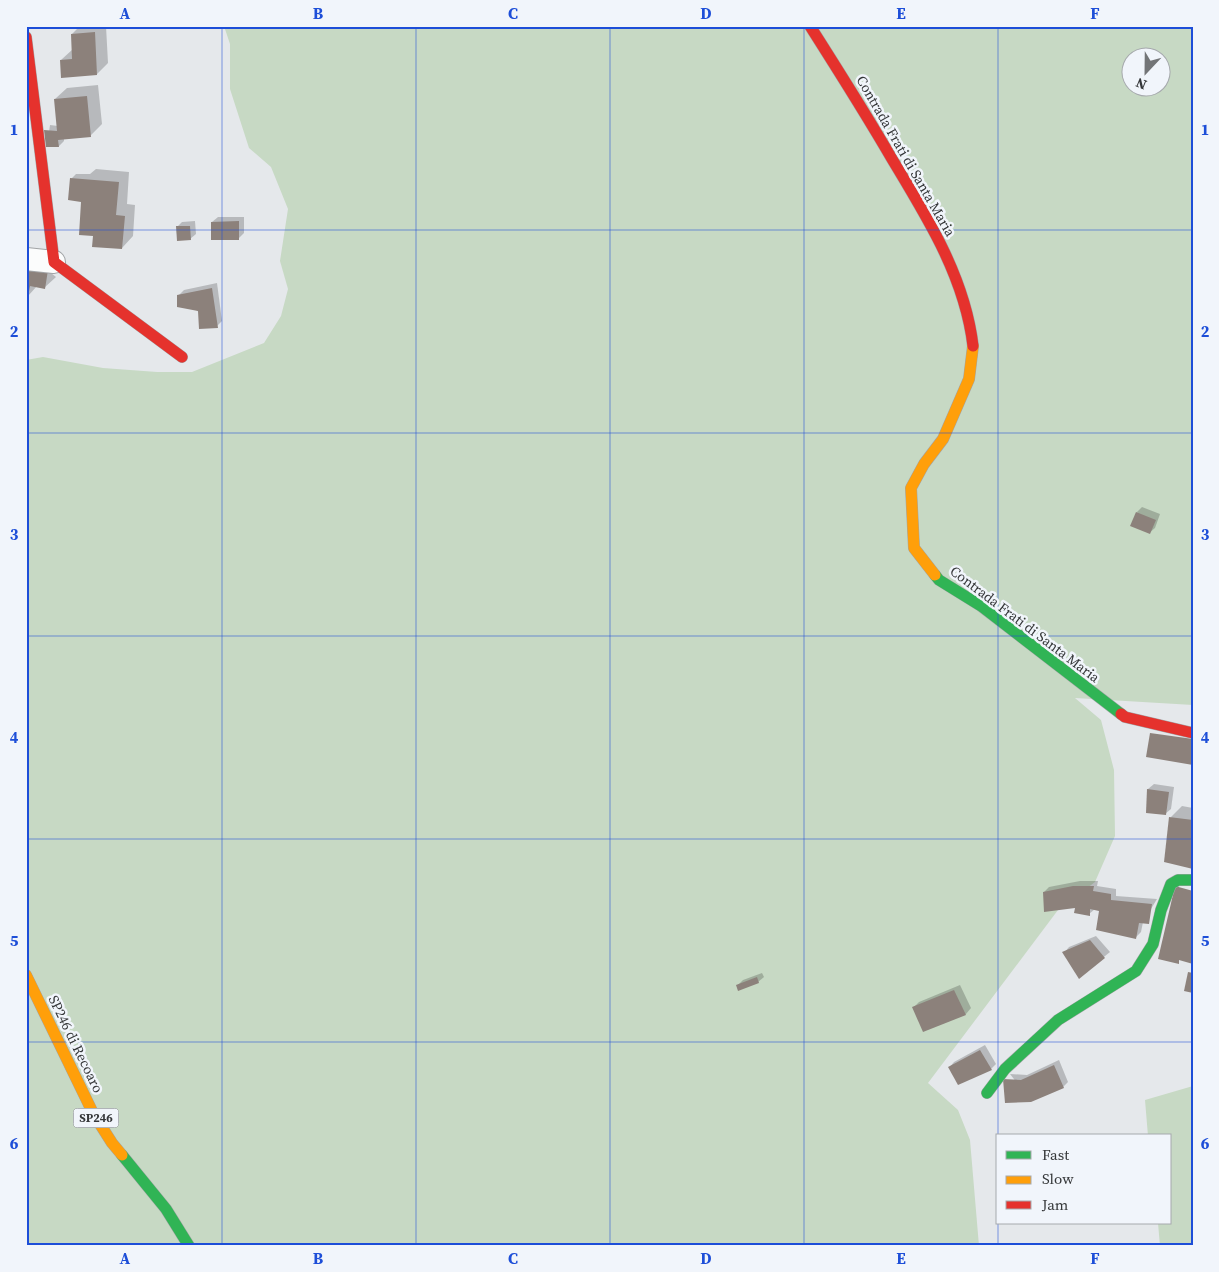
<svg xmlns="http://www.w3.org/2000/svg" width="1219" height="1272" viewBox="0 0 1219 1272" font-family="'Source Serif 4',serif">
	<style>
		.green { fill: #c7d9c4; fill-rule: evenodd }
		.shadow { fill: #0003 }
		.building { fill: #8c817b }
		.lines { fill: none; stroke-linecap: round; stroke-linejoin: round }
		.street-casing { stroke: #a2a4a6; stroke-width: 24 }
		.fast-casing { stroke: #a2a4a6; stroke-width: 12 }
		.slow-casing { stroke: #a2a4a6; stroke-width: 12 }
		.jam-casing { stroke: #a2a4a6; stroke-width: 12 }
		.street { stroke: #fbfcfc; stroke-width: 22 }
		.fast { stroke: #30b455; stroke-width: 11 }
		.slow { stroke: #ff9f0a; stroke-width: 11 }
		.jam { stroke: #e5322d; stroke-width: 11 }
		.grid { fill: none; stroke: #1d4ed8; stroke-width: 1; stroke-opacity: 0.55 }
		.labels { text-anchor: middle; stroke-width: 5; stroke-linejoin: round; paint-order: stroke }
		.shield { fill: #f1f5fb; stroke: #6d7073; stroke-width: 1 }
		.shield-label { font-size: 12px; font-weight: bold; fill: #353739 }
		.street-label { font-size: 14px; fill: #353739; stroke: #f1f5fb }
		.neatline { fill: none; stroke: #1d4ed8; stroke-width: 2 }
		.grid-label { font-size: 16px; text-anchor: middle; font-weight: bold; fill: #1d4ed8 }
	</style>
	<rect width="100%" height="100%" fill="#e5e8eb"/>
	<g class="green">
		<path d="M224 26H1193V705L1075 698 1101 720 1114 770 1115 836 1095 882 1058 910 928 1083 958 1110 970 1140 979 1246H26V360L43 357 103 368 157 372H192L264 343 281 316 288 289 280 261 288 209 271 167 249 148 230 89V44ZM1132 58H1162V88H1132Z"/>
		<path d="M1193 1086V1246H1160L1158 1223H1170V1136H1148L1145 1100Z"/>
	</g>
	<g class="shadow">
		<path d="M80 26H106L108 63 97 74 61 60 73 49 72 34Z"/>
		<path d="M98 85 102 124 90 136 64 138V141L59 146H47L50 125 58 126 55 99 67 88Z"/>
		<path d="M96 169 129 172 127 204 135 205 133 236 122 248 94 232 83 198 71 179 76 174H90Z"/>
		<path d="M218 217H244V233L239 238 212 222Z"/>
		<path d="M195 221 196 234 190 239 177 227 182 222Z"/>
		<path d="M26 253 56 277 44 288 37 286 28 296 26 303Z"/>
		<path d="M217 283 222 321 217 326 178 296 184 290Z"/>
		<path d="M1142 507 1160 514 1155 528 1149 533 1137 512Z"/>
		<path d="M1154 784 1174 787 1171 809 1165 814 1147 812 1148 789Z"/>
		<path d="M1182 806 1193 808V867L1171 817Z"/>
		<path d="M1080 881H1098L1097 886 1116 889V896L1157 899 1143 922 1141 932 1135 938 1101 910 1095 909 1089 914 1077 906 1044 892 1049 887Z"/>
		<path d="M1096 936 1110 952 1079 977 1064 953 1069 947Z"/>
		<path d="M762 973 764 977 758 982 737 986 743 980Z"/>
		<path d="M960 985 971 1008 966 1014 924 1030 913 1008 919 1002Z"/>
		<path d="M985 1045 996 1064 991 1069 949 1068 954 1062Z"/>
		<path d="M1059 1060 1068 1082 1063 1087 1031 1101 1010 1074 1027 1075Z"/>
	</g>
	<g class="building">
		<path d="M95 32 97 75 61 78 60 60 72 59 71 34Z"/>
		<path d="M87 96 91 137 58 140 59 147H46L44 130 57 131 54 99Z"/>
		<path d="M70 178 119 182 116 215 125 216 122 249 92 247 93 236 79 235 81 202 68 200Z"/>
		<path d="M239 221V240H211V222Z"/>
		<path d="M176 226H190L191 240 177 241Z"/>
		<path d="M26 266 48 270 45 289 30 286 28 297H26Z"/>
		<path d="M212 288 218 328 199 329 198 311 177 307V295Z"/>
		<path d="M1136 512 1156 520 1150 534 1130 526Z"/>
		<path d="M1150 733 1193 739V765L1146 757Z"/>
		<path d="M1147 789 1169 792 1166 815 1146 813Z"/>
		<path d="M1169 817 1193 820V869L1164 862Z"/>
		<path d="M1073 886H1094L1093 891 1111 894V900L1152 904 1149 924 1139 923 1136 939 1096 930 1099 911 1090 909V916L1074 913 1075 908 1044 912 1043 892Z"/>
		<path d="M1175 886 1193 891V964L1179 960V964L1158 959Z"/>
		<path d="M1090 940 1105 958 1079 979 1062 952Z"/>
		<path d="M1188 972 1193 973V993L1184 991Z"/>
		<path d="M757 977 759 983 738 991 736 985Z"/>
		<path d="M954 990 966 1015 923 1032 912 1007Z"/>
		<path d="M980 1050 992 1070 958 1085 948 1067Z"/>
		<path d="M1054 1065 1064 1088 1031 1102 1005 1103 1003 1079 1021 1080Z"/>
	</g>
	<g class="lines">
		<g class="street-casing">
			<path id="street" d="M26 259 54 262"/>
		</g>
		<g class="fast-casing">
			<g id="fast">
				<path d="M935 575 939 580 981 606 1121 714"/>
				<path d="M987 1093 1005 1069 1058 1020 1136 971 1153 944 1161 910 1171 884 1178 880H1193"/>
				<path d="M122 1155 166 1209 189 1246"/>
			</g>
		</g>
		<g class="slow-casing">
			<g id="slow">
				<path d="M935 575 914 548 911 488 924 464 943 439 969 379 973 346"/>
				<path d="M26 975 93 1113 112 1143 122 1155"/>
			</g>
		</g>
		<g class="jam-casing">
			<g id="jam">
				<path d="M810 26C838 70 866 114 892 159 927 217 965 277 973 346"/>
				<path d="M26 37 54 262 182 357"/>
				<path d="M1121 714 1125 717 1193 733"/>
			</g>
		</g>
		<use href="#street" class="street"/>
		<use href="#fast" class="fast"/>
		<use href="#slow" class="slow"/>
		<use href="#jam" class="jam"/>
	</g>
	<path class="grid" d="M222 26V1246M416 26V1246M610 26V1246M804 26V1246M998 26V1246M26 230H1193M26 433H1193M26 636H1193M26 839H1193M26 1042H1193"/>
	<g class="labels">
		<rect class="shield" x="73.5" y="1108.5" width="45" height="19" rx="4"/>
		<g class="shield-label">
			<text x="96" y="1122">SP246</text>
		</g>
		<g class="street-label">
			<text transform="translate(906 156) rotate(60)" y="5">Contrada Frati di Santa Maria</text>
			<text transform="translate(1025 624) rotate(37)" y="5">Contrada Frati di Santa Maria</text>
			<text transform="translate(76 1044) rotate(64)" y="5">SP246 di Recoaro</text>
		</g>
	</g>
	<rect width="1219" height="1272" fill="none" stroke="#f1f5fb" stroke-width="55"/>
	<rect x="996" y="1134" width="175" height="90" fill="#f1f5fb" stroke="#a6a9ad"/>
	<rect x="1006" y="1151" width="25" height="8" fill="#30b455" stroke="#a6a9ad"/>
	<text x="1042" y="1160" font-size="15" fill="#353739">Fast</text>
	<rect x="1006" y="1176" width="25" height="8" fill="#ff9f0a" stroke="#a6a9ad"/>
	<text x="1042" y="1184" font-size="15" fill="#353739">Slow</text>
	<rect x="1006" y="1201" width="25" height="8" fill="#e5322d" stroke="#a6a9ad"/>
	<text x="1042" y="1210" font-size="15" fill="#353739">Jam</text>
	<g transform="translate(1146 72) rotate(202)"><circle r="24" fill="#f1f5fb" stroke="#a6a9ad"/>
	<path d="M0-4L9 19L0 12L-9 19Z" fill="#737577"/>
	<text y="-8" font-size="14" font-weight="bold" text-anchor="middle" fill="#353739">N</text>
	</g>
	<rect x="28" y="28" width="1164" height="1216" class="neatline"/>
	<g class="grid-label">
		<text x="125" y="19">A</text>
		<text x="318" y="19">B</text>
		<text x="513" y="19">C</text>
		<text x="706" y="19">D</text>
		<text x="901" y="19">E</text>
		<text x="1095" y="19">F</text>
		<text x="14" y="135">1</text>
		<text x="1205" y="135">1</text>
		<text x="14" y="337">2</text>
		<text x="1205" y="337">2</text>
		<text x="14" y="540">3</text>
		<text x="1205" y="540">3</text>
		<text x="14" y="743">4</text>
		<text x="1205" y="743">4</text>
		<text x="14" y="946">5</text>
		<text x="1205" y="946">5</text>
		<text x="14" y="1149">6</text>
		<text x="1205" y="1149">6</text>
		<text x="125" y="1264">A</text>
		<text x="318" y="1264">B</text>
		<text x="513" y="1264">C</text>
		<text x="706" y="1264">D</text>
		<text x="901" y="1264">E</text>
		<text x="1095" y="1264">F</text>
	</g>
</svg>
